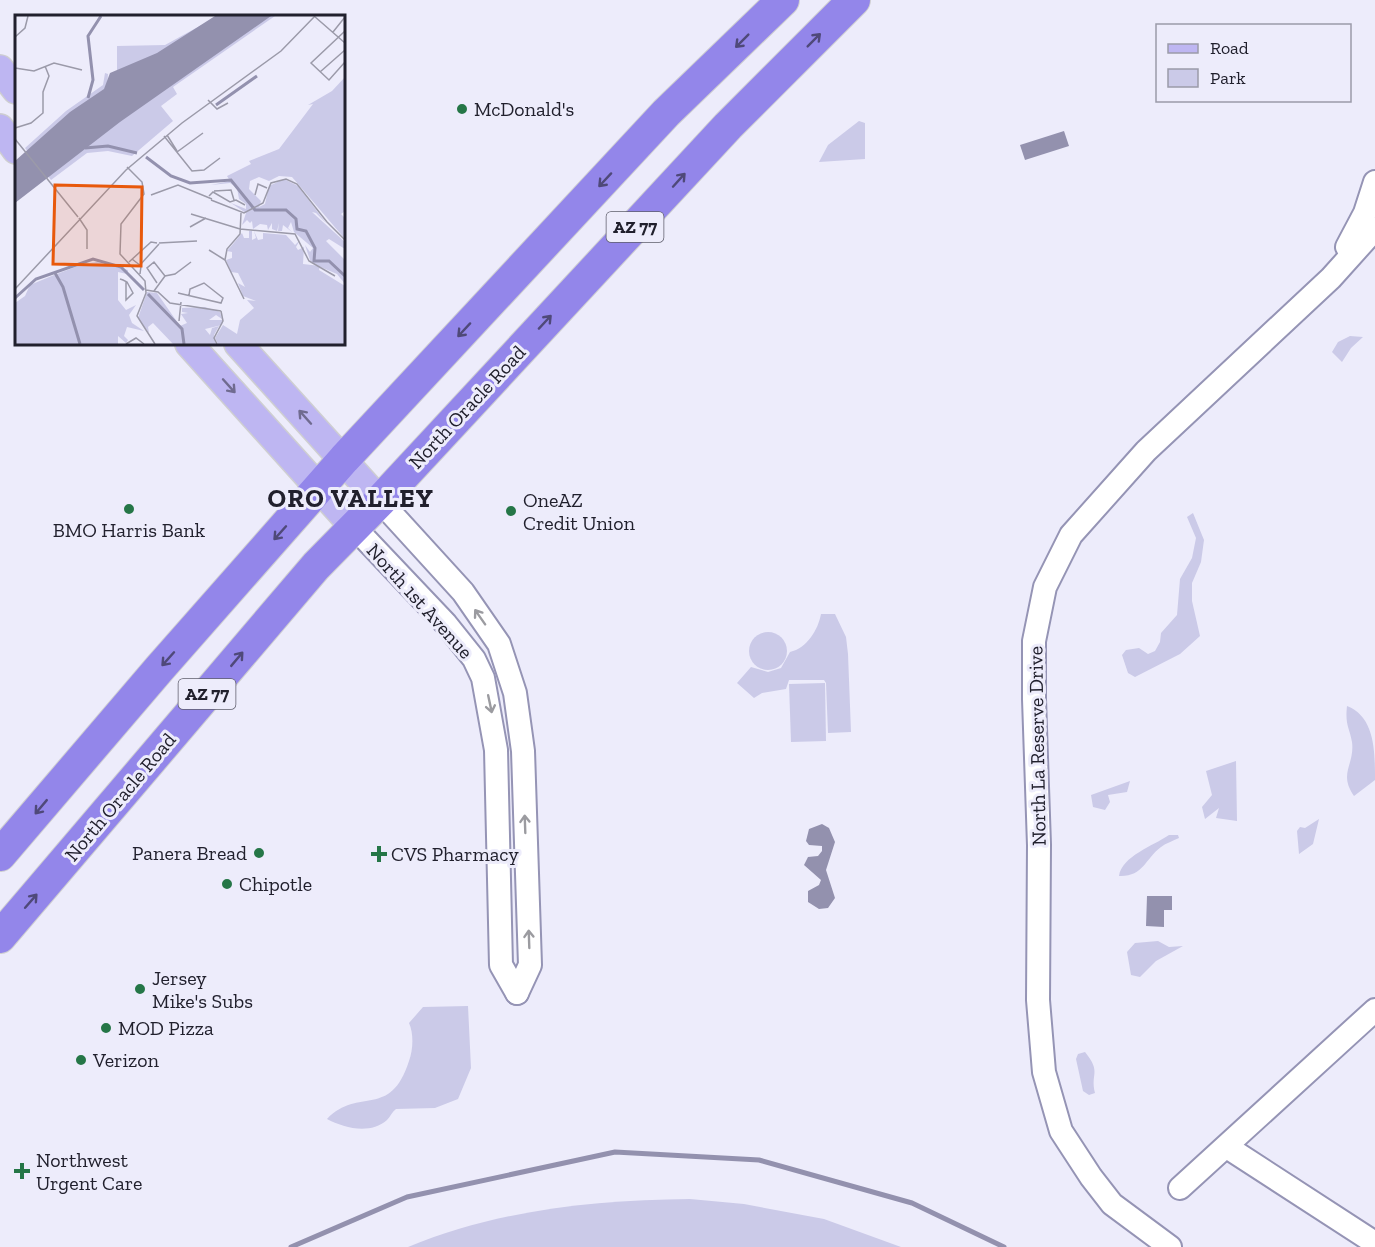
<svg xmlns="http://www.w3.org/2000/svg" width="1375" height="1247" viewBox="0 0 1375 1247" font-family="'Zilla Slab',serif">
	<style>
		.green { fill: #cbcae8 }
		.water { fill: #9391ae }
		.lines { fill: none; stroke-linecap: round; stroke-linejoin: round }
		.stream { stroke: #9391ae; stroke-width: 5 }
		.minor-casing { stroke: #9594b5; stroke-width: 26 }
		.major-casing { stroke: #ceced1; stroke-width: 30 }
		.highway-casing { stroke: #ceced1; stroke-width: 34 }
		.minor { stroke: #fff; stroke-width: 22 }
		.major { stroke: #beb6f2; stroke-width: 27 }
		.highway { stroke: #9386ea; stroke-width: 32 }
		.oneway { stroke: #4f4979 }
		.oneway2 { stroke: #706b90 }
		.oneway3 { stroke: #9b9ba0 }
		.poi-dot { fill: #257647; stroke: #edecfb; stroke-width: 2 }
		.labels { text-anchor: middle; stroke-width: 6; stroke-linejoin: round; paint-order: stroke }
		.shield { fill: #edecfb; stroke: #5e5d6b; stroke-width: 1.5 }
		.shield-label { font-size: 18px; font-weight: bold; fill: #21202d }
		.poi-label { font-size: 20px; fill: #21202d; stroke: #edecfb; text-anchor: start }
		.street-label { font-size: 20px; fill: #21202d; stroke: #edecfb }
		.district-label { font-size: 26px; font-weight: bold; letter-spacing: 1.5px; fill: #21202d; stroke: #edecfb }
		.inset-river { fill: none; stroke: #9391ae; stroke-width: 3 }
		.inset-road { fill: none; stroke: #9b9aa9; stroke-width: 1.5 }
		.view { fill: #e8590c; fill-opacity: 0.15; stroke: #e8590c; stroke-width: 3 }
		.inset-edge { fill: none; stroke: #21202d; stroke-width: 3 }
	</style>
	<rect width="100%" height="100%" fill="#edecfb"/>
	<g class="green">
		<path d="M859 121 865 123V159L819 162 828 145Z"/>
		<path d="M1350 336 1363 337 1351 348 1342 362 1332 352 1338 342Z"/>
		<path d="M1193 513 1204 540 1201 562 1192 583V601L1200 636 1180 654 1135 677 1128 673 1122 655 1126 650 1139 648 1148 654 1155 651 1160 642 1161 633 1177 615 1180 579 1192 558 1196 538 1187 517Z"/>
		<path d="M821 614H835L846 637 848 654 851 732 828 733 826 683 824 680H789L786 689 762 693 754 698 737 683 751 667 768 672 781 668 790 652C807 648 818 630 821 614Z"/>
		<circle cx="768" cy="651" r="19"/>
		<path d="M825 683 826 741 791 742 789 684Z"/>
		<path d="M1347 706C1375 717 1375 751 1375 780L1354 796C1338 773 1355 765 1352 742 1349 726 1345 725 1347 706Z"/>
		<path d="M1236 761 1237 821 1216 818 1219 808 1205 819 1202 807 1212 795 1206 771Z"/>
		<path d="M1130 781 1127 792 1108 795 1110 802 1105 810 1093 807 1091 795Z"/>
		<path d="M1319 819 1313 844 1299 854 1297 831 1300 827 1305 828Z"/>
		<path d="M1169 835H1178L1179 838C1173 841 1166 843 1161 847 1145 859 1143 877 1119 876 1122 856 1153 846 1169 835Z"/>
		<path d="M1158 941 1169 947 1183 946 1156 961 1140 977 1131 975 1127 952 1135 943Z"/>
		<path d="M468 1006 471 1068 458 1099 435 1108 396 1109C392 1112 390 1117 387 1120 370 1135 344 1128 327 1119 359 1086 390 1120 409 1061 413 1050 414 1034 409 1023L423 1007Z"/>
		<path d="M1085 1052C1102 1073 1090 1073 1095 1093L1089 1095 1083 1091 1076 1059 1078 1054Z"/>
		<path d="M690 1199 744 1204 824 1219 901 1247H408C498 1210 594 1200 690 1199Z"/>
	</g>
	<g class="water">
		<path d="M1064 131 1069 146 1025 160 1020 145Z"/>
		<path d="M822 824 829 828 835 842 826 870 835 898 828 908 819 909 808 902V891L819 885 821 880 804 865 808 857 818 856 822 851V846L809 845 806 841 809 829Z"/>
		<path d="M1147 896H1172V910H1164V927L1146 926Z"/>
	</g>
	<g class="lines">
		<path class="stream" d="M291 1247 407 1197 615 1152 759 1160 912 1203 1004 1247"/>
		<g class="minor-casing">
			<g id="minor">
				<path d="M1347 247 1365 213 1375 182"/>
				<path d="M380 501 463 592 499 644 515 693 523 751 530 965 517 993"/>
				<path d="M354 527 446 624 474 659 483 678 496 750 501 965 517 993"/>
				<path d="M1227 1147 1375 1243"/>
				<path d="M1180 1188 1375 1010"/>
				<path d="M1170 1247 1112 1204 1091 1177 1061 1131 1044 1072 1038 1000 1039 845 1034 699V641L1045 587 1071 535 1146 451 1331 278 1375 229"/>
			</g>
		</g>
		<g class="major-casing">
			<g id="major">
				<path d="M0 69 16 90"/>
				<path d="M0 128 16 150"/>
				<path d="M189 344 354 527"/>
				<path d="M238 344 380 501"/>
			</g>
		</g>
		<g class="highway-casing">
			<g id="highway">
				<path d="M0 855 159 669 344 459 666 113 783 0"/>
				<path d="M0 937 316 566 380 501 728 126 854 0"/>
			</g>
		</g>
		<use href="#minor" class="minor"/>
		<use href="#major" class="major"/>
		<use href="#highway" class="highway"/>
	</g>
	<defs><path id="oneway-shaft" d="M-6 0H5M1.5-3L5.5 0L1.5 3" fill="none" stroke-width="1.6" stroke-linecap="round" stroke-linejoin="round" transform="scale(1.5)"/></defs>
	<g class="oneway">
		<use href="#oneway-shaft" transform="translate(814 40) rotate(-45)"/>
		<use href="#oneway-shaft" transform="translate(742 41) rotate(135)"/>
		<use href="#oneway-shaft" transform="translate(605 180) rotate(133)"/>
		<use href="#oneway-shaft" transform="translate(679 180) rotate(-48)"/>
		<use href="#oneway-shaft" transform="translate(545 322) rotate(-47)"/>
		<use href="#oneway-shaft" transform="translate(464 330) rotate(133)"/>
		<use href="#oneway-shaft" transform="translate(280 533) rotate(132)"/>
		<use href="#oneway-shaft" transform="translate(168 659) rotate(132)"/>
		<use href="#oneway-shaft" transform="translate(237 659) rotate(-50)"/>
		<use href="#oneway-shaft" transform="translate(41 807) rotate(130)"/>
		<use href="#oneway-shaft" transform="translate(31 901) rotate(-49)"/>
	</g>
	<g class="oneway2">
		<use href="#oneway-shaft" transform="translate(229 386) rotate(48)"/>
		<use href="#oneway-shaft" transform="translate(305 417) rotate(-132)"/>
	</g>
	<g class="oneway3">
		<use href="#oneway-shaft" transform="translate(480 617) rotate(-125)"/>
		<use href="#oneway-shaft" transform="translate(490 704) rotate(78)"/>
		<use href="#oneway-shaft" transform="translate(525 824) rotate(-92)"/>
		<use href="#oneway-shaft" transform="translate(529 939) rotate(-92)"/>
	</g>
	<g class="poi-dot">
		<circle cx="462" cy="109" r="6"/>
		<circle cx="129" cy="509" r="6"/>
		<circle cx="511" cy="511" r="6"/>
		<circle cx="259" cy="853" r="6"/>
		<path d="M376 845h6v6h6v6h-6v6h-6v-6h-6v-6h6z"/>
		<circle cx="227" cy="884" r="6"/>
		<circle cx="140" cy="989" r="6"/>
		<circle cx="106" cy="1028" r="6"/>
		<circle cx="81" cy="1060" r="6"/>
		<path d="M19 1162h6v6h6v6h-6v6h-6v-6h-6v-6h6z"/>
	</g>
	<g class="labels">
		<g class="shield">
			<rect x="606.5" y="212" width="57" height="30" rx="4.5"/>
			<rect x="178.5" y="679" width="57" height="30" rx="4.5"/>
		</g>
		<g class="shield-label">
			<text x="635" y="233">AZ 77</text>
			<text x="207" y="700">AZ 77</text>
		</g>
		<g class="poi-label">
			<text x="474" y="116">McDonald's</text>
			<text x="523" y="507">OneAZ<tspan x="523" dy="23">Credit Union</tspan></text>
			<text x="129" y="537" text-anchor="middle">BMO Harris Bank</text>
			<text x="247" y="860" text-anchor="end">Panera Bread</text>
			<text x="391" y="861">CVS Pharmacy</text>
			<text x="239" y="891">Chipotle</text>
			<text x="152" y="985">Jersey<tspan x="152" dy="23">Mike's Subs</tspan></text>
			<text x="118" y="1035">MOD Pizza</text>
			<text x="93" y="1067">Verizon</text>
			<text x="36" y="1167">Northwest<tspan x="36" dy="23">Urgent Care</tspan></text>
		</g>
		<g class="street-label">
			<text transform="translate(467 407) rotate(-47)" y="7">North Oracle Road</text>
			<text transform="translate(420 601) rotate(48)" y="7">North 1st Avenue</text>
			<text transform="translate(1037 746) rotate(-91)" y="7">North La Reserve Drive</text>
			<text transform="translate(120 797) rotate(-50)" y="7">North Oracle Road</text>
		</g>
		<g class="district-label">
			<text x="351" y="507">ORO VALLEY</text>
		</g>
	</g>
	<g transform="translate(15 15)">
		<rect width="330" height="330" fill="#edecfb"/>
		<path d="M203 1H260L158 72 162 79 146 91 158 106 117 141 93 136 72 138 36 165 10 133 51 96 88 70 90 58 93 59 92 73 102 67V31L150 30ZM330 62V196L326 199 330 203V224L277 162 264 161 254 166 244 162 235 166 234 174 246 186 244 192 250 189 254 171 269 164 283 171 311 208 301 198 297 197 330 227V234L314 224 311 226 330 245V269L322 259 296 248 290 230 295 237 298 233 279 217 276 207 273 213 277 217 268 210 267 216H263L264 208 262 216 257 214V208L253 215 252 210 245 209 238 214 237 206 235 208 232 205 227 210 231 198 216 188 231 194V189L224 184 222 173 215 168 196 170 215 166 212 161 236 149 234 146 264 134 298 89 293 90 317 76ZM234 216H237V225L241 223 239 216 243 225 248 224V218L271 220 280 230 285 225 281 232 283 235 289 232 288 249 305 251 304 255 330 271V329H203L200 323 208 310 222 319 225 305 239 293 232 285 241 286 228 281 223 268 230 272 223 258 216 257 211 245 217 243V237L212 236 218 229 227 218 229 223H234ZM82 247 113 255 112 259 103 257V285L111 295 121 290 114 300 117 308 129 316 112 312 109 321 113 325 111 328 103 321V329H0V288L10 281 15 270 39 260 43 262 42 259 68 249ZM132 277 142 278 165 311 172 308 166 299 173 298 167 297V293L190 292 205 297 207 304 201 300 194 305H208L207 310 190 314 195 320 197 313 204 311 199 320 201 329H158L138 308 133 312 134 318 123 303Z" fill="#cbcae8"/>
		<path d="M200 1H256L105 107 0 188V146L55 97 89 74 95 58 142 38Z" fill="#9391ae"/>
		<path class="inset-river" d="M73 83 78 65 73 21 86 1M201 90 242 61M70 133 93 131 122 138M131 142 156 161 175 168 216 165 240 195H271L281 204 282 214 291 216 300 233 299 246H314L330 261M40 258 48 272 65 329M133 279 167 314 169 329M0 283 21 264 78 244 106 252 129 275"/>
		<path class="inset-road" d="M299 1 330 28M330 16 296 48 314 65 330 47M318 17 330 2M0 22 10 13 13 1M0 53 19 56 39 48 67 55M305 57 330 35M193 85 202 94 213 88M0 113 16 108 28 98V77L34 61 30 51M152 120 162 136M149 121 177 156 189 155 205 143M0 124 63 202M162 137 188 118M112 152 127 167 129 179 106 209 105 239 130 266 131 278 122 301 140 329M199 176 216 175 219 185M136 180 163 170 197 184M240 180 243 169 252 173M194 181 198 177 215 187 221 185 230 190M196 185 229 198 248 188 256 168 271 164 282 169 312 207M226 198 225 219 212 234 210 245 229 284M176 199 225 214 280 219 294 246 320 261M64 203 72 215V234M312 207 330 225M175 212 191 203M144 228 182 226M194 235 210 245M117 244 126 251 125 259M114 247 136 227 142 228M125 250 144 229M105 264 108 265 112 267 118 278 111 285V266M142 268 132 253 139 247 150 261M0 274 111 155 167 108 266 36 300 1M131 275 143 277 155 288 206 296M139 276 150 261 160 259 176 247M163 278 206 288 208 283 189 268 175 274 174 280M164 306 166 287M111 329 121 323 129 329M202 329 199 323 208 306 206 296"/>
		<path class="view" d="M40 170 127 172 126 251 38 249Z"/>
		<rect width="330" height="330" class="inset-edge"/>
	</g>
	<rect x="1156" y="24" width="195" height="78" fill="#edecfb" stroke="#9b9aa9" stroke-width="1.5"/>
	<rect x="1168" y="44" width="30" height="9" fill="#beb6f2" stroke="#9b9aa9" stroke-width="1.5"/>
	<text x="1210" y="54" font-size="18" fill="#21202d">Road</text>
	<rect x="1168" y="69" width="30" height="18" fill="#cbcae8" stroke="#9b9aa9" stroke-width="1.5"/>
	<text x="1210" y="84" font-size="18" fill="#21202d">Park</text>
</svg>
